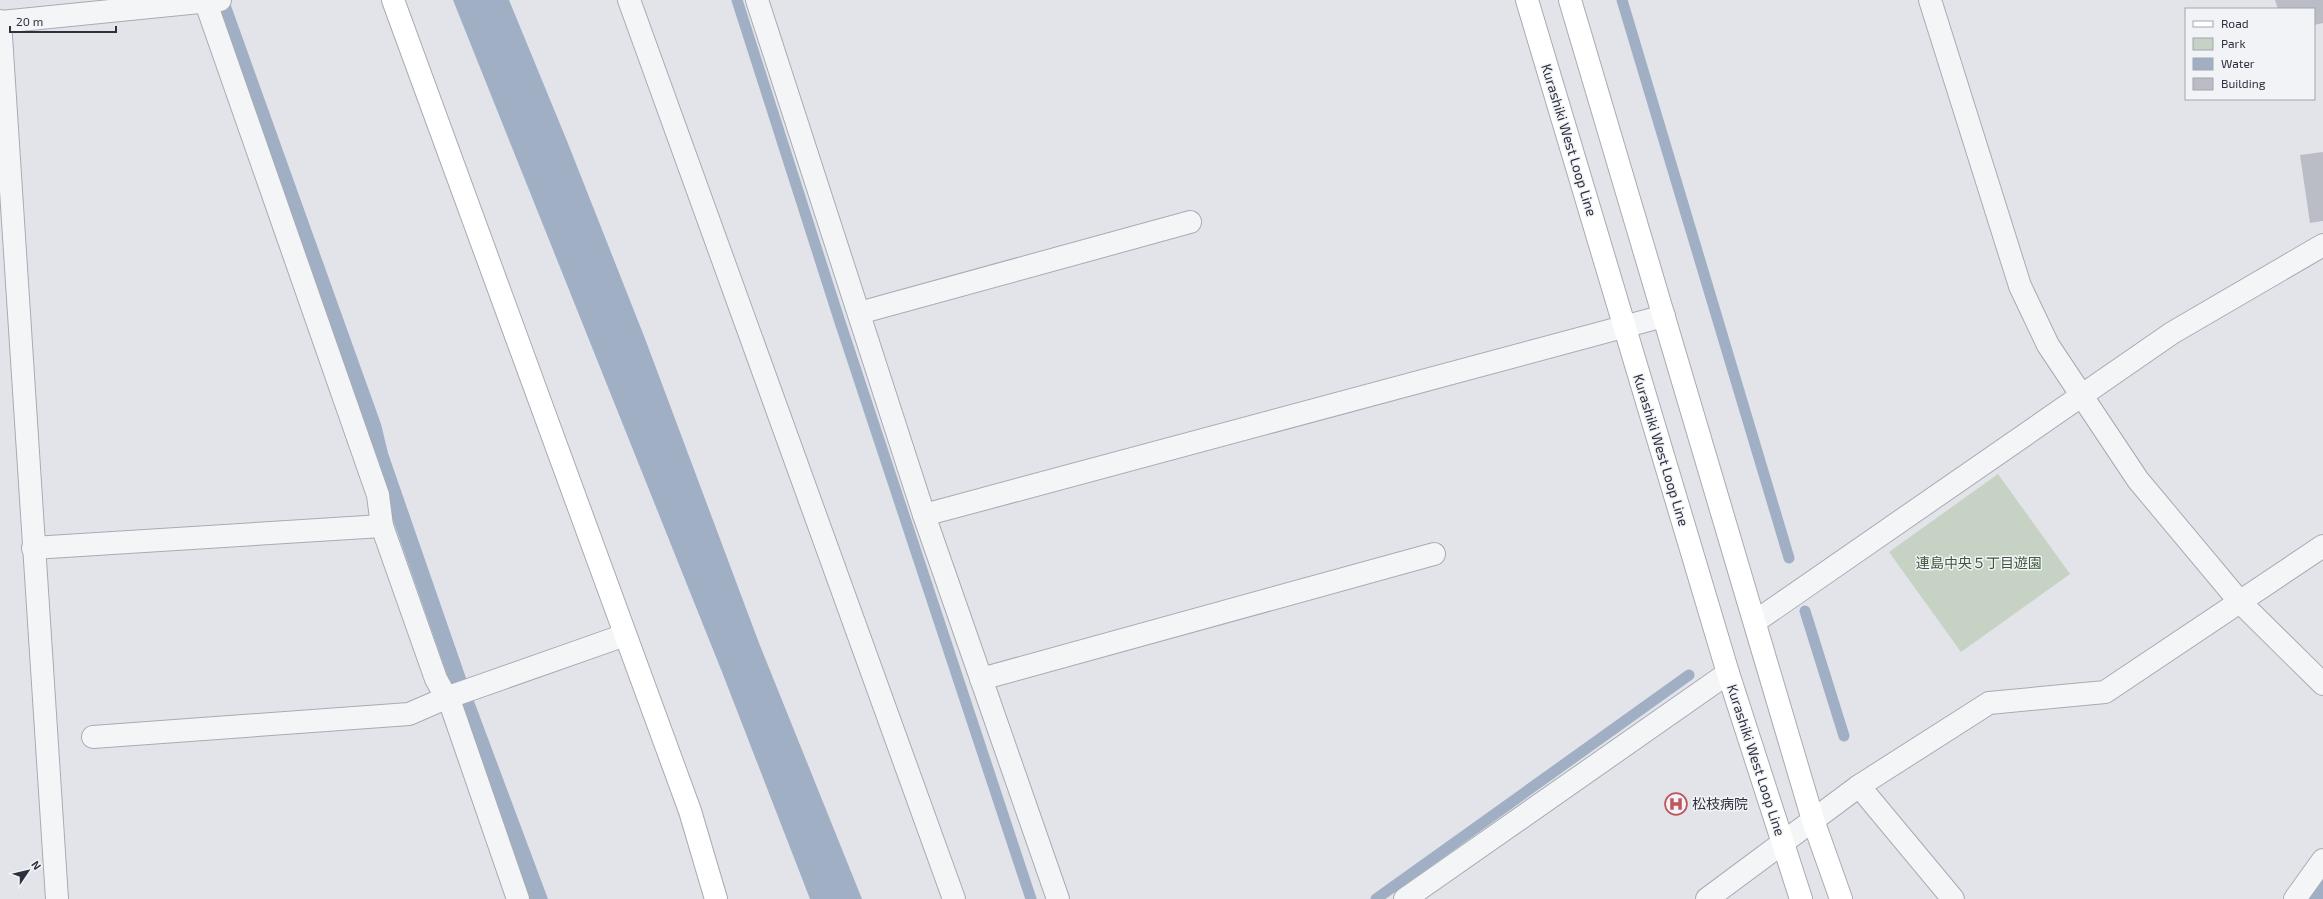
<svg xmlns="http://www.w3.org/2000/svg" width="2323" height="899" viewBox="0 0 2323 899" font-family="'Exo 2','Noto Sans JP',sans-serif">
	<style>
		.green { fill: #c6d2c4 }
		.water { fill: #a1afc5 }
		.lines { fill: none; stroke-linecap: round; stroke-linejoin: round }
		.stream { stroke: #a1afc5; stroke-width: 11 }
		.building { fill: #babdc5 }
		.street-casing { stroke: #a8abb3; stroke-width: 24 }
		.secondary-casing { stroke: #a8abb3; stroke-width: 24 }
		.street { stroke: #f4f5f7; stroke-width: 22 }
		.secondary { stroke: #fff; stroke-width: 22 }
		.labels { text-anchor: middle; stroke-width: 3; stroke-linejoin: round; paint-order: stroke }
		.street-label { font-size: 14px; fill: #2c313f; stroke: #f1f3f6 }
		.park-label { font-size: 14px; fill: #3e593b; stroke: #f1f3f6 }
		.poi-label { font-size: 14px; fill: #2c313f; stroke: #f1f3f6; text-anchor: start }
	</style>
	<rect width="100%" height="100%" fill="#e2e4e9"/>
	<path class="green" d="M1998 474 2070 574 1961 652 1889 552Z"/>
	<g class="water">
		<path d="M211 0H229L381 424 388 453 474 701 548 899H529L458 706Z"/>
		<path d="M453 0H509L567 141 644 336 759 643 862 899H810L722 672Z"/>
		<path d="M2323 878V899H2309Z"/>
	</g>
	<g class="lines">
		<g class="stream">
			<path d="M737 0 839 319 1031 899"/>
			<path d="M1622 0 1789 558"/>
			<path d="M1805 611 1844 736"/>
			<path d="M1376 899 1689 675"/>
		</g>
	</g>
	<g class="building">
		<path d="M2275 0H2323V23L2314 25V9H2278Z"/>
		<path d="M2323 152V221L2310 223 2300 155Z"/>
	</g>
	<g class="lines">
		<g class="street-casing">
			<g id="street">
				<path d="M205 0 378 495 382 526 436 679 452 708 518 899"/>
				<path d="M629 0 954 899"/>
				<path d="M757 0 924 515 1058 899"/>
				<path d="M1930 0 2020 286 2048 345 2138 480 2240 602 2323 684"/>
				<path d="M0 21 57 899"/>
				<path d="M0 22 220 0"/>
				<path d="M859 313 1190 222"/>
				<path d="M924 515 1664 316"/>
				<path d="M33 548 382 526"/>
				<path d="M1756 621 2172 333 2323 245"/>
				<path d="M981 679 1434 554"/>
				<path d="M93 737 409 714 446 698 625 635"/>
				<path d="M1859 786 1953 899"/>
				<path d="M1405 899 1728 673"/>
				<path d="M1707 899 1859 786 1989 703 2105 692 2323 546"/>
				<path d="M2295 899 2323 860"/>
			</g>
		</g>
		<g class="secondary-casing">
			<g id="secondary">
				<path d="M393 0 690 811 716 899"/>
				<path d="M1527 0 1728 673 1801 899"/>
				<path d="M1570 0 1813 820 1841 899"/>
			</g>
		</g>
		<use href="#street" class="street"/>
		<use href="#secondary" class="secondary"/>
	</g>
	<defs>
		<g id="hospital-ring" transform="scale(1.15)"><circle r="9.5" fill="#f1f3f6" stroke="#c0555b" stroke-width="1.5"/><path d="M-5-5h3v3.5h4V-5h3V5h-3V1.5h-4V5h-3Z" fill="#c0555b"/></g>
	</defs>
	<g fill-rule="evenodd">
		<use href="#hospital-ring" x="1676" y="804"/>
	</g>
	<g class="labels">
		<g class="street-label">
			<text transform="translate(1569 140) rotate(73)" y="5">Kurashiki West Loop Line</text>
			<text transform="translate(1661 450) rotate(73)" y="5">Kurashiki West Loop Line</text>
			<text transform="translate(1756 760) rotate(72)" y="5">Kurashiki West Loop Line</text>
		</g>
		<g class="park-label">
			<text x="1979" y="568">連島中央５丁目遊園</text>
		</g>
		<g class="poi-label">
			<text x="1692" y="809">松枝病院</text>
		</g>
	</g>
	<rect x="2185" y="8" width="130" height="92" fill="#f1f3f6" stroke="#a2a5ad"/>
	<rect x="2193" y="21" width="20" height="6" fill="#ffffff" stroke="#a2a5ad"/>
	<text x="2221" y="28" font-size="12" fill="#2c313f">Road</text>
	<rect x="2193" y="38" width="20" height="12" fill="#c6d2c4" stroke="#a2a5ad"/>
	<text x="2221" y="48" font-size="12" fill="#2c313f">Park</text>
	<rect x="2193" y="58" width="20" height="12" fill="#a1afc5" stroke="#a2a5ad"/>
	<text x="2221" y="68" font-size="12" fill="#2c313f">Water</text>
	<rect x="2193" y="78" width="20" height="12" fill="#babdc5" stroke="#a2a5ad"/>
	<text x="2221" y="88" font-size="12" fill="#2c313f">Building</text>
	<g transform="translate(28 871) rotate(55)" stroke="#f1f3f6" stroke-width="3" paint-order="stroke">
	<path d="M0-3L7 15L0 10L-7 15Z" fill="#2c313f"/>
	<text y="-6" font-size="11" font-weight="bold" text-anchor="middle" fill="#2c313f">N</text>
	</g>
	<path d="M10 26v6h106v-6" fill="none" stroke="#2c313f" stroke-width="2"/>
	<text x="16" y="26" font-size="12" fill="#2c313f" stroke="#f1f3f6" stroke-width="3" paint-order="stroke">20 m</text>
</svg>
